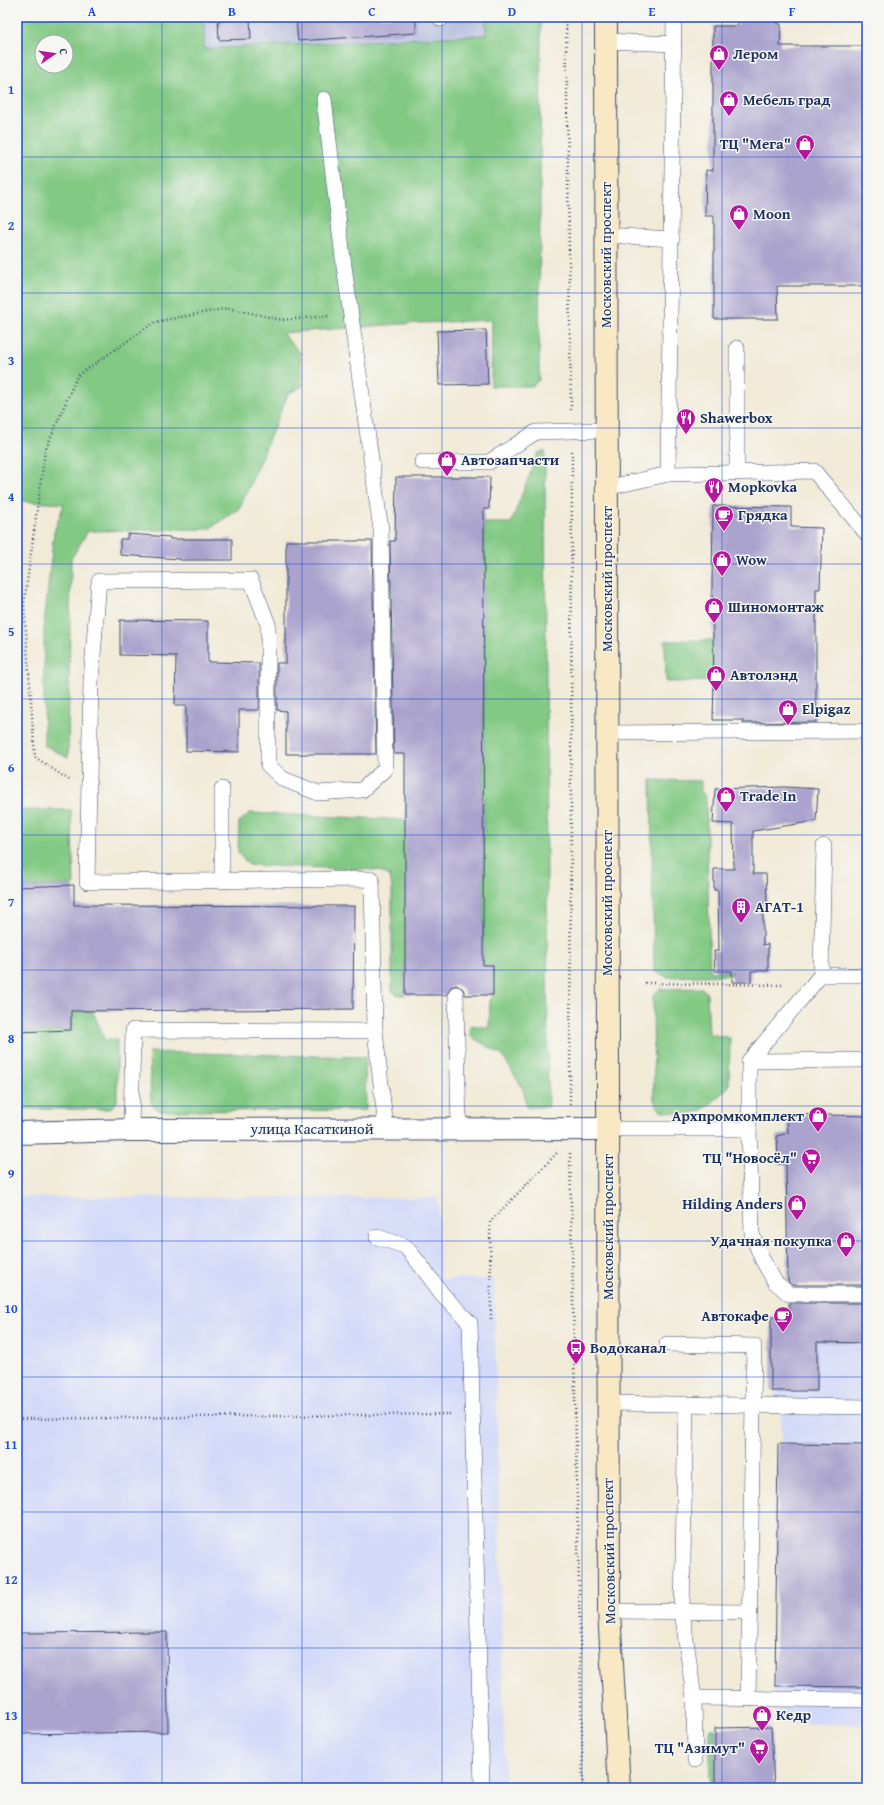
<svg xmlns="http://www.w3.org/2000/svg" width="884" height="1805" viewBox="0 0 884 1805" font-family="'Gentium Book Plus',serif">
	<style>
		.built { fill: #d3d9f9 }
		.industrial { fill: #bcc3de }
		.green { fill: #82c984; stroke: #4e7c71; fill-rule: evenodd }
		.building { fill: #aaa3cd }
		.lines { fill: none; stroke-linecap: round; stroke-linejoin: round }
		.lane-casing { stroke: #3b4b70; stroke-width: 16 }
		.street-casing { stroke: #3b4b70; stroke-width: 24 }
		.secondary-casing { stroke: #3b4b70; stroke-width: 24 }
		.path { stroke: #3b4b70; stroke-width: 2.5; stroke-dasharray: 1 3; stroke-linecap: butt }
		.lane { stroke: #fff; stroke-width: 15 }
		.street { stroke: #fff; stroke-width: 22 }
		.secondary { stroke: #f8e8c3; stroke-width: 22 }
		.grid { fill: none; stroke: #1d4ed8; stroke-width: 1; stroke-opacity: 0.55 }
		.labels { text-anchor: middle; stroke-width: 3; stroke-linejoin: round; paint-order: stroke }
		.poi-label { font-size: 15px; font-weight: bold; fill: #1b2f5e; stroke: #f6f6f2; text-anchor: start }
		.street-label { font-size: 15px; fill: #1b2f5e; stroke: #f6f6f2 }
		.neatline { fill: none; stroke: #1d4ed8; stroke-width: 1.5 }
		.grid-label { font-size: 13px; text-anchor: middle; font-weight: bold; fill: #1d4ed8 }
	</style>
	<rect width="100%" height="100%" fill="#f6f6f2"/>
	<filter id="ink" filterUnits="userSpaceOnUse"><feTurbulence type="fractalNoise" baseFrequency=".025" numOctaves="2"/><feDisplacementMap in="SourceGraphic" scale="8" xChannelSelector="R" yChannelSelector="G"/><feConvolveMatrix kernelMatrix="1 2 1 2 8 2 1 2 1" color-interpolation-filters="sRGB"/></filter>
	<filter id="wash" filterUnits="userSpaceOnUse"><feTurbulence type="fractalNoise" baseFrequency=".012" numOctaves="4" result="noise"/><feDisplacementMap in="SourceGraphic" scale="16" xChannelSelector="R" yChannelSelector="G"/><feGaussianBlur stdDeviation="0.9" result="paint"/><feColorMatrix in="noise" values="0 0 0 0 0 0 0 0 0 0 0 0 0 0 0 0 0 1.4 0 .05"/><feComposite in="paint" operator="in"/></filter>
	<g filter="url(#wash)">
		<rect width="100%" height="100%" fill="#f1ead7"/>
		<g class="built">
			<path d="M17 1197 438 1198 440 1279H494L505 1788H17Z"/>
			<path d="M771 1316 867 1317V1725L774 1723 778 1444H782L781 1416 775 1410V1391H771Z"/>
		</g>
		<path class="industrial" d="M204 17H486L487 35 204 49Z"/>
		<g class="green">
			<path d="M17 17H204V49L486 35V17H541L539 380 532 386H491L492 320 401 324 282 333 300 353 303 386 288 394 240 508 209 529 88 531 71 559 68 758 44 745V624L54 532 64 504 17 501ZM42 42H66V66H42Z"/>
			<path d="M545 451 548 1107H527L523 1089 502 1055 470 1036 471 1025 489 1028 490 1001 493 995V965H483L484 523H511L538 453Z"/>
			<path d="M713 640 714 681 666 682 665 641Z"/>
			<path d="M651 780 701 781V792L706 796 710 972 732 971V975L668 977 654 971Z"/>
			<path d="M17 810H71L74 885 17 887Z"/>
			<path d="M250 813 406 820 405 995H398L392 991V888L390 876 378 870 249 865 238 853 239 822Z"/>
			<path d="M702 988 707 993 709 1034 730 1038 729 1086C705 1111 697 1119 660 1110L654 1100 653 995 660 989Z"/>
			<path d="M71 1011 93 1012 105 1040H117V1102L110 1109H17V1032L71 1030Z"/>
			<path d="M149 1052 365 1057 366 1110 160 1111 151 1103Z"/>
			<rect x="710" y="1728" width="5" height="60"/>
		</g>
		<g id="blocks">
			<g class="building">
				<path d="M342 17H416V33L298 41 296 20Z"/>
				<path d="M738 17H778V24H781L780 46H867V286H777L778 319H714V216H705L706 170 713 171V26H738Z"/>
				<path d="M250 18 251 39 219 40 218 21Z"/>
				<path d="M486 330 488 384 439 385 437 331Z"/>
				<path d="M396 477H490L489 509H484L483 965H493V995H465L463 989 456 985 451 987 447 995H405V754H394L390 541H395Z"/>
				<path d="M713 506 791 507V527L822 528 820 589H816V722L743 723V720H713L714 681 712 590Z"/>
				<path d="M128 534 170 537V539H232V560H180V559L120 555V539H127Z"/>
				<path d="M286 541H372L376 754H286V711L277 710V663H286Z"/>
				<path d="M120 620 208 621V662L259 663V710H239V752L186 751V706H175L176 656 120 655Z"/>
				<path d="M785 787 818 789 816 821 753 831V874H766L767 903H763V945L768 944V971H751V982H732V971H715L714 951H719L718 890H714V869H734L733 824 713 823 715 789Z"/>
				<path d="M74 885V905L354 906 353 1009 71 1011V1030L17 1032V887Z"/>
				<path d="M787 1114 867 1116V1285H792L788 1281 786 1164H778L777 1136 788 1133Z"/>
				<path d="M789 1303H867V1343L817 1342V1391H771V1316L789 1318Z"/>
				<path d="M778 1444 867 1445V1687L775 1686Z"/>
				<path d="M167 1632 168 1732 17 1734V1633Z"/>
				<path d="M771 1727 774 1788H715V1728Z"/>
			</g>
		</g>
	</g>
	<g filter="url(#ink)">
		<use href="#blocks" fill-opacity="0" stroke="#3b4b70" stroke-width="1"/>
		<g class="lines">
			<g class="lane-casing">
				<g id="lane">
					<path d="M441 17V19"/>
					<path d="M606 41 674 44"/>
					<path d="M606 235 672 239"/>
					<path d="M422 462H489L536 432 606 430"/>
					<path d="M737 472V348"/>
					<path d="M668 474 814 471 867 534"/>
					<path d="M606 488 668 474 674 17"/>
					<path d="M607 733 867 731"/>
					<path d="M824 846 821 975 749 1061V1129L752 1234 762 1259 775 1282 789 1294H867"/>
					<path d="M222 881V789"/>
					<path d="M821 975H867"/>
					<path d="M456 994 459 1128"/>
					<path d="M375 1031 386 1129"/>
					<path d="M749 1061 867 1060"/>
					<path d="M607 1129H749"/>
					<path d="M131 1130 133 1030 375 1031 372 879 87 882 91 681 99 581 251 580 268 624V765L283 779 318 793 362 790 385 769 381 530 344 266 324 99"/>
					<path d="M377 1237 405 1246 422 1267 442 1294 470 1323 482 1788"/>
					<path d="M667 1344 754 1346 748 1699"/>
					<path d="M608 1403 867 1407"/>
					<path d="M686 1404 682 1611 694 1698 695 1760"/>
					<path d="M609 1611 750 1612"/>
					<path d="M694 1698 867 1700"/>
				</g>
			</g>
			<g class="street-casing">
				<path id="street" d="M17 1133 131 1130 607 1129"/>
			</g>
			<g class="secondary-casing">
				<path id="secondary" d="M606 17 609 1611 619 1788"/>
			</g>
			<g class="path">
				<path d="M566 17 571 410"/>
				<path d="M69 780 35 757 24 604 45 451 77 376 155 322 228 308 282 320 329 316"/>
				<path d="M645 983 785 985"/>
				<path d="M570 1104 572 451"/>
				<path d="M570 1153 583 1788"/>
				<path d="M491 1319 490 1222 557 1153"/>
				<path d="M17 1419 452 1414"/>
				<path d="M705 1784V1788"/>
			</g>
			<use href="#lane" class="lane"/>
			<use href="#street" class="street"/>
			<use href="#secondary" class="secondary"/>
		</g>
	</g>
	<path class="grid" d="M162 17V1788M302 17V1788M442 17V1788M582 17V1788M722 17V1788M17 157H867M17 293H867M17 428H867M17 564H867M17 699H867M17 835H867M17 970H867M17 1106H867M17 1241H867M17 1377H867M17 1512H867M17 1648H867"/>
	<defs>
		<g id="shop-pin" transform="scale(1)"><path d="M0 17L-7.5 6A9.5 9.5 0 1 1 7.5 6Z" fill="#b5179e" stroke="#f6f6f2"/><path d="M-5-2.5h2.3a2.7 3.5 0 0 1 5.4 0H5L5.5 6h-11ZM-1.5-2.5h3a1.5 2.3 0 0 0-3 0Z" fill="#fff"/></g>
		<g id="restaurant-pin" transform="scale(1)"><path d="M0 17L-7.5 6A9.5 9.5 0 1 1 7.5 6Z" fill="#b5179e" stroke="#f6f6f2"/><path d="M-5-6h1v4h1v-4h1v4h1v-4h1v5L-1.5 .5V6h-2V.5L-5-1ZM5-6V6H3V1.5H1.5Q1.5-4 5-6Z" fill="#fff"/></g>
		<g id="cafe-pin" transform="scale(1)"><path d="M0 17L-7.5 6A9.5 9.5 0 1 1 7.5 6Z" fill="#b5179e" stroke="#f6f6f2"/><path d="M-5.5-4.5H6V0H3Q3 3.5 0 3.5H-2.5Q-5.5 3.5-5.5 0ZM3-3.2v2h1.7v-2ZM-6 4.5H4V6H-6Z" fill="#fff"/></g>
		<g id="building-pin" transform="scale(1)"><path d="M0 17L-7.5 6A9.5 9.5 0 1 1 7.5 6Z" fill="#b5179e" stroke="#f6f6f2"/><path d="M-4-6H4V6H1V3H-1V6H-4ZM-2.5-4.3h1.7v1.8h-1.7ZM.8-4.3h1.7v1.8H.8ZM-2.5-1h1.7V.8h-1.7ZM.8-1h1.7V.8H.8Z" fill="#fff"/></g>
		<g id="supermarket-pin" transform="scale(1)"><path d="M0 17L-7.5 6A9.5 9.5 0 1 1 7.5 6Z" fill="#b5179e" stroke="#f6f6f2"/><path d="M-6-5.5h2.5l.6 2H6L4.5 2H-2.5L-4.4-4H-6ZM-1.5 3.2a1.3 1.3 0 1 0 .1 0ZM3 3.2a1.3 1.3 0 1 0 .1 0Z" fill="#fff"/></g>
		<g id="bus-pin" transform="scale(1)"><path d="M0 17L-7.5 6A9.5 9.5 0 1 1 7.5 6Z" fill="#b5179e" stroke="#f6f6f2"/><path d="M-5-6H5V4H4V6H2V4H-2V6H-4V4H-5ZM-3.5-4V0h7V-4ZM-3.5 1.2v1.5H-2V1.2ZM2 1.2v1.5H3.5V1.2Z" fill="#fff"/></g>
	</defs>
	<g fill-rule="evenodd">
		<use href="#shop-pin" x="719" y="54"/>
		<use href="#shop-pin" x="729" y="100"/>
		<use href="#shop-pin" x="805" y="144"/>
		<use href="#shop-pin" x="739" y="214"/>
		<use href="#restaurant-pin" x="686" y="418"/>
		<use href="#shop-pin" x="447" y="460"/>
		<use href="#restaurant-pin" x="714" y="487"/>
		<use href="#cafe-pin" x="724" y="515"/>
		<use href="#shop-pin" x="722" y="560"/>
		<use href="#shop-pin" x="714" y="607"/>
		<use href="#shop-pin" x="716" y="675"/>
		<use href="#shop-pin" x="788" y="709"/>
		<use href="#shop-pin" x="726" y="796"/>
		<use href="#building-pin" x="741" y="907"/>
		<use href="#shop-pin" x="818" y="1116"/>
		<use href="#supermarket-pin" x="811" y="1158"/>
		<use href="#shop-pin" x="797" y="1204"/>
		<use href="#shop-pin" x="846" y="1241"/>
		<use href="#cafe-pin" x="783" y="1316"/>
		<use href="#bus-pin" x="576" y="1348"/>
		<use href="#shop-pin" x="762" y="1715"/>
		<use href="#supermarket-pin" x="759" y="1748"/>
	</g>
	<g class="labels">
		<g class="poi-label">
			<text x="733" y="59">Лером</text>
			<text x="743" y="105">Мебель град</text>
			<text x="791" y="149" text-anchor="end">ТЦ "Мега"</text>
			<text x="753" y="219">Moon</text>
			<text x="700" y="423">Shawerbox</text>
			<text x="461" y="465">Автозапчасти</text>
			<text x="728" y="492">Mopkovka</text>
			<text x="738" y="520">Грядка</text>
			<text x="736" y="565">Wow</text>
			<text x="728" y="612">Шиномонтаж</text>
			<text x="730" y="680">Автолэнд</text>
			<text x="802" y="714">Elpigaz</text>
			<text x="740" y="801">Trade In</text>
			<text x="755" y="912">АГАТ-1</text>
			<text x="804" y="1121" text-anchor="end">Архпромкомплект</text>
			<text x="797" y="1163" text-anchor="end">ТЦ "Новосёл"</text>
			<text x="783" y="1209" text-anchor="end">Hilding Anders</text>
			<text x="832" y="1246" text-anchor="end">Удачная покупка</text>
			<text x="769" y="1321" text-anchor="end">Автокафе</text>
			<text x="590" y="1353">Водоканал</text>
			<text x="776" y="1720">Кедр</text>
			<text x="745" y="1753" text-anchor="end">ТЦ "Азимут"</text>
		</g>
		<g class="street-label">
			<text transform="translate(606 255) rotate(-90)" y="5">Московский проспект</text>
			<text transform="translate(607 579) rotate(-90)" y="5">Московский проспект</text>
			<text transform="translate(607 903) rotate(-90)" y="5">Московский проспект</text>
			<text x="312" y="1134">улица Касаткиной</text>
			<text transform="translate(608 1227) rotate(-90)" y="5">Московский проспект</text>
			<text transform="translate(609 1551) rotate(-91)" y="5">Московский проспект</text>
		</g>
	</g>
	<rect width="884" height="1805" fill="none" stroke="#f6f6f2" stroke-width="44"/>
	<g transform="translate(54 54) rotate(77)"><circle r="19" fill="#f6f6f2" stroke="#9ea6b7"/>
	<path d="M0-3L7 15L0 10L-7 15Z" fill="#b5179e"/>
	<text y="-6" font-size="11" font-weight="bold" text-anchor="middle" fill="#1b2f5e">С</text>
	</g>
	<rect x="22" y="22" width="840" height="1761" class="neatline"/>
	<g class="grid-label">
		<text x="92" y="16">A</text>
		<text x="232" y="16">B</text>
		<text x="372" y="16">C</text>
		<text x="512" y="16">D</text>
		<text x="652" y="16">E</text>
		<text x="792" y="16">F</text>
		<text x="11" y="94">1</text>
		<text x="11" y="230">2</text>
		<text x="11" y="365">3</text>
		<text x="11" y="501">4</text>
		<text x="11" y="636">5</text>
		<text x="11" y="772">6</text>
		<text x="11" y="907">7</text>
		<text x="11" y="1043">8</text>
		<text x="11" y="1178">9</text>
		<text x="11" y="1313">10</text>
		<text x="11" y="1449">11</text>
		<text x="11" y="1584">12</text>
		<text x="11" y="1720">13</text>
	</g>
</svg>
